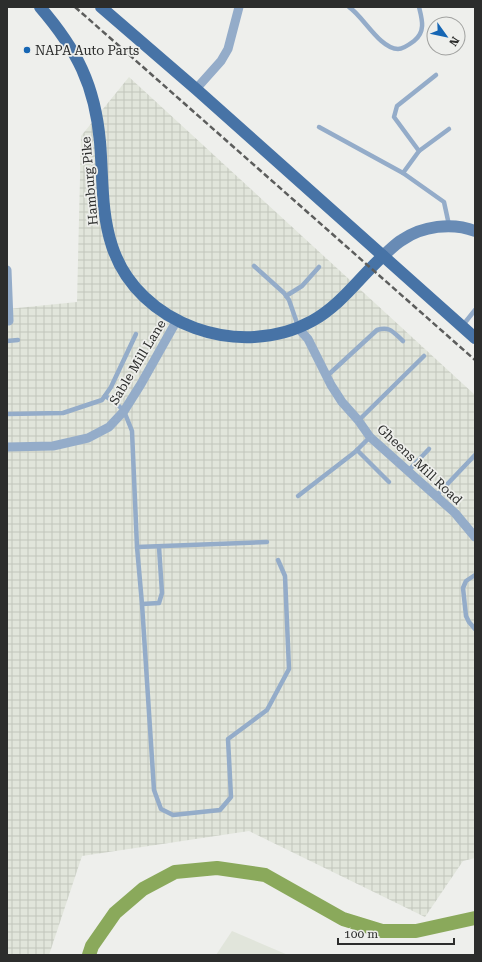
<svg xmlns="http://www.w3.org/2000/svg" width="482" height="962" viewBox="0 0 482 962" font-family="'Roboto Serif',serif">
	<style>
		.built { fill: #e1e5db }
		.industrial { fill: url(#industrial-grid) }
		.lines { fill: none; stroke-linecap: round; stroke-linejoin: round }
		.river { stroke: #8aa95b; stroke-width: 14 }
		.lane { stroke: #94acc9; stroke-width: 4.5 }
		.street { stroke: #94acc9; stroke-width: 9 }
		.secondary { stroke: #688bb5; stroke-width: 12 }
		.primary { stroke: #4773a6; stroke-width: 12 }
		.rail { stroke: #5c5d5c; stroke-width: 2.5; stroke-dasharray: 6 3; stroke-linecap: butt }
		.poi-dot { fill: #1666b4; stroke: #eeefec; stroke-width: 1.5 }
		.labels { text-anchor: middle; stroke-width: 3.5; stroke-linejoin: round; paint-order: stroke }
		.poi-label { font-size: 13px; fill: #2c2d2c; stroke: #eeefec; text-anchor: start }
		.street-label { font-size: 13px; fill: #2c2d2c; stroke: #eeefec }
	</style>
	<defs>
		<pattern id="industrial-grid" width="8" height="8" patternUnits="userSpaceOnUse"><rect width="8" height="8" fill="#e1e5db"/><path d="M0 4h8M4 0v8" fill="none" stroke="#c1c5bc"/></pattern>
	</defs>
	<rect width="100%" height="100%" fill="#eeefec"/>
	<path class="built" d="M232 931 288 955H216Z"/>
	<path class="industrial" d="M129 77 475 395V858L463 861 425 917 249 831 82 856 49 955H7V309L77 302 81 136Z"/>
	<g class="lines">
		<path class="river" d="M89 955 92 946 115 913 143 889 175 872 217 868 265 875 343 919 382 931H416L475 918"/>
		<g class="lane">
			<path d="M349 7C363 16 380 49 398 49 403 49 410 44 414 41 426 32 422 19 419 7"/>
			<path d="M436 75 397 106 394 117 419 151 403 173 444 202 449 225"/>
			<path d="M319 127 403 173"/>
			<path d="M419 151 449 129"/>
			<path d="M254 266 284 293 289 300 298 326"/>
			<path d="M286 296 302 286 319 267"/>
			<path d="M463 325 475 310"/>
			<path d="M7 341 18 340"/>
			<path d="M327 376 377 330C390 326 393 332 403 341"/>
			<path d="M105 396 115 402 124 411 132 431 137 547 142 604 159 603 162 593 159 547"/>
			<path d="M7 414 63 413 102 400 111 387 136 334"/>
			<path d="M358 421 424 356"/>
			<path d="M357 450 389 482"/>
			<path d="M408 471 429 449"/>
			<path d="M298 496 355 452 370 437"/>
			<path d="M436 496 475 455"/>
			<path d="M137 547 267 542"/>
			<path d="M475 575 466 581 463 588 466 616 469 622 475 629"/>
			<path d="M142 604 154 790 161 809 173 815 220 810 231 797 228 739 267 710 289 669 285 576 278 560"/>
		</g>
		<g class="street">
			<path d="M196 89 221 61 228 49 239 7"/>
			<path d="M7 270 9 321"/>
			<path d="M298 328 308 339 331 385 342 402 358 420 370 437 455 513 475 537"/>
			<path d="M7 447 53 446 88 438 109 427 124 411 141 384 177 320"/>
		</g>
		<path class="secondary" d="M383 256C389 251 395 244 402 240 422 226 452 222 475 231"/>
		<g class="primary">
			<path d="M40 7C77 50 95 85 100 142 103 177 101 213 112 246 138 326 241 360 312 321 341 305 359 278 383 256"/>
			<path d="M101 7 196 89 475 338"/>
		</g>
		<path class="rail" d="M75 7 475 360"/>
	</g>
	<circle class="poi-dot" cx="27" cy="50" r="4"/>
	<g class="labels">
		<g class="poi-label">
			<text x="35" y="55">NAPA Auto Parts</text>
		</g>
		<g class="street-label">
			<text transform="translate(89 181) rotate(-95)" y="5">Hamburg Pike</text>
			<text transform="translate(137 362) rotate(-59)" y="5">Sable Mill Lane</text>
			<text transform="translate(420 464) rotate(43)" y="5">Gheens Mill Road</text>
		</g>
	</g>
	<rect width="482" height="962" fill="none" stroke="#2c2d2c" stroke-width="16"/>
	<g transform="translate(446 36) rotate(123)"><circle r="19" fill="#eeefec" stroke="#a0a19f"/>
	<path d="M0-3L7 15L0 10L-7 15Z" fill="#1666b4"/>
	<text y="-6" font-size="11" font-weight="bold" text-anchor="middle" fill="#2c2d2c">N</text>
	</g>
	<path d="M338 938v6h116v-6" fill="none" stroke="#2c2d2c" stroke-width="2"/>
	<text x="344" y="938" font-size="12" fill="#2c2d2c" stroke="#eeefec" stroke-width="3" paint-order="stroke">100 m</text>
</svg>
